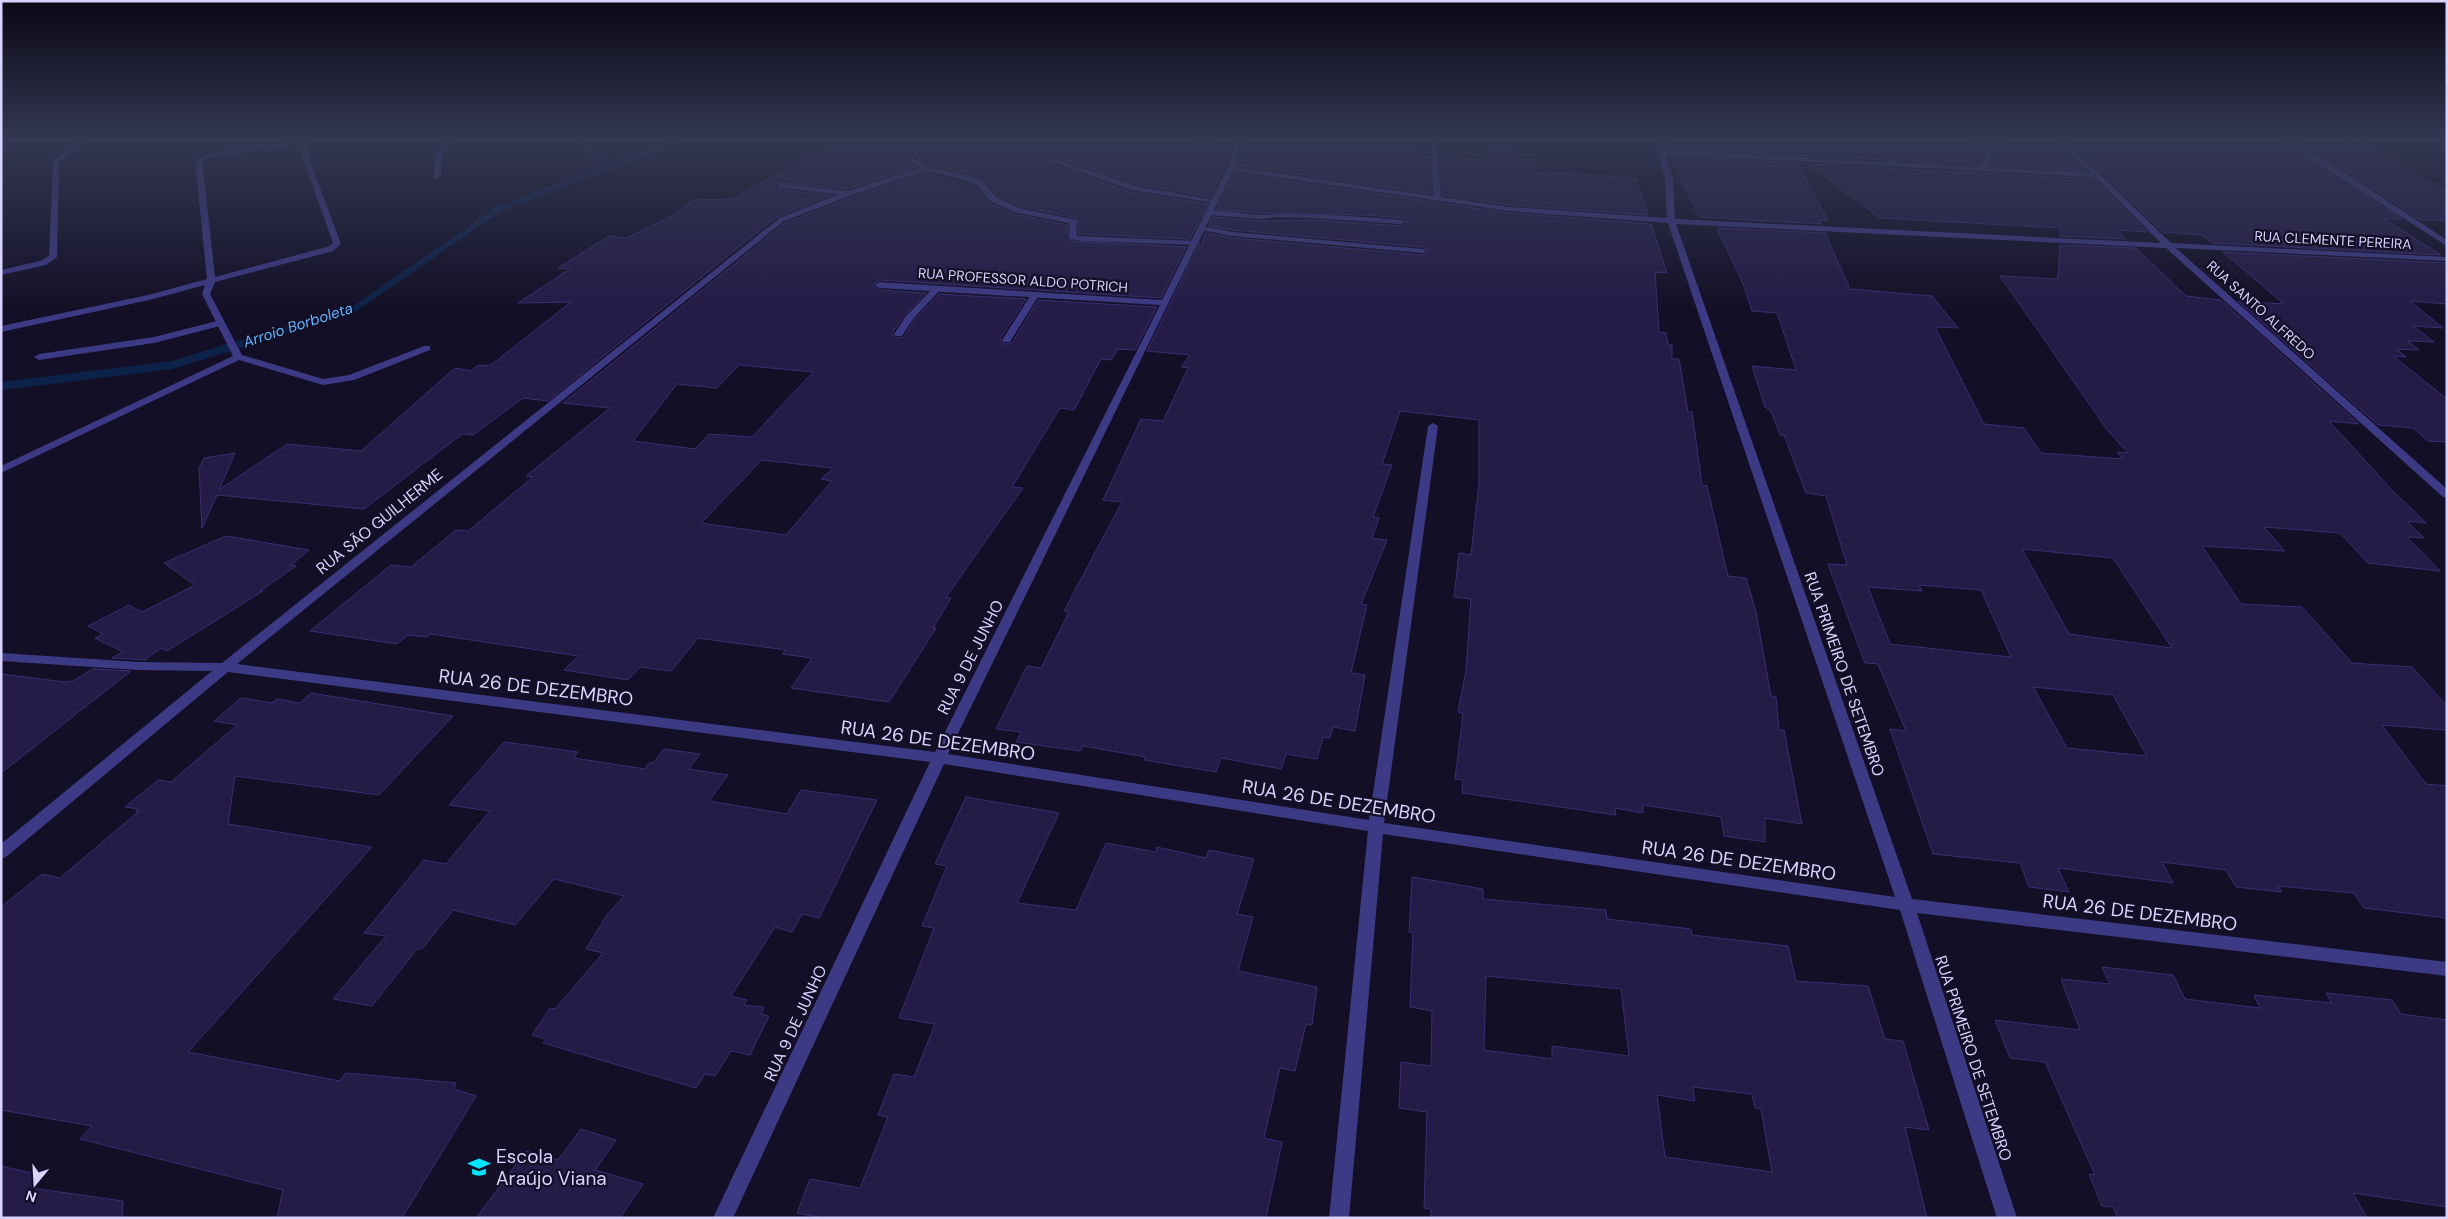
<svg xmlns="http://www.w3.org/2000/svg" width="2448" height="1219" viewBox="0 0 2448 1219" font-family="'DM Sans',sans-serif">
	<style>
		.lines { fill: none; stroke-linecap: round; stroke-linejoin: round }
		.stream-far1 { stroke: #0c2248; stroke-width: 6 }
		.stream { stroke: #0c2248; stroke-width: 8 }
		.building { fill: #241b47; stroke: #3b2d73; fill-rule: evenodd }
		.lane { fill: #3d3a85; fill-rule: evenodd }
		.street { fill: #3d3a85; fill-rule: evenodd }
		.labels { text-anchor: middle; stroke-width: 4.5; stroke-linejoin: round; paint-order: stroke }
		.far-street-label { font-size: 14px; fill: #d9d4ff; stroke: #130f26 }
		.far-water-label { font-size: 15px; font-style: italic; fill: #62b6ff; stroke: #130f26 }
		.street-label { font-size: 16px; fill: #d9d4ff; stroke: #130f26 }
		.near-street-label { font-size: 19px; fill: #d9d4ff; stroke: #130f26 }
		.near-poi-label { font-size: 19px; fill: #d9d4ff; stroke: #130f26; text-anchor: start }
	</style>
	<rect width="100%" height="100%" fill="#130f26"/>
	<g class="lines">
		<g class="stream-far1">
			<path d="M577 141 609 168"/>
			<path d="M343 312 354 309 499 209 678 141"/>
		</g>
		<path class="stream" d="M1 386 172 365 347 311"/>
	</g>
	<g class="building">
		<path d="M845 141H1193L1230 154 1211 197 1135 184 1053 156 1048 159 1049 163 1130 192 1208 204 1190 239 1079 234 1076 218 1020 206 997 195 984 179 959 171 928 165 911 154 907 155 906 159 916 167 848 189 779 183 780 190 831 195 776 217 548 401 523 398 473 435 462 434 364 509 217 495 202 528 199 468 204 458 235 453 219 490 287 444 361 451 455 368 471 371 477 366 491 365 571 302 518 303 570 269 558 268 609 236 626 238 676 214 693 200 733 199 817 152Z"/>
		<path d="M1244 141H1418V156L1430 157 1431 194 1237 165Z"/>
		<path d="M1483 141 1510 142 1511 147H1516L1519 159 1536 160 1535 172 1636 178 1648 215 1509 205 1443 195 1440 158 1487 160Z"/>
		<path d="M1664 141H1972L1984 158 1977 165 1797 155 1789 149 1792 155 1667 148Z"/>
		<path d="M2020 141H2056L2085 171 1990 165 1995 158 1984 142 2023 145Z"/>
		<path d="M2068 141H2279L2402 219H2384L2441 255 2212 243 2202 235 2163 232Z"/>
		<path d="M2293 141 2367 143 2447 192V221L2420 220 2346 171Z"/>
		<path d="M1671 156 1796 163 1828 220H1819L1822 224 1699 217Z"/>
		<path d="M1808 164 2094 179 2147 232 2116 230 2126 239 2060 236 2061 228 1880 218Z"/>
		<path d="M925 173 976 187 989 203 1013 214 1067 225 1070 241 1186 247 1161 298 879 280 874 284V286L879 290 926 293 905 315 892 333 896 338 904 337 914 320 939 294 1026 299 1000 339 1004 344 1012 343 1038 300 1157 307 1135 350 1118 349 1111 360 1101 359 1074 410 1060 408 1012 487 1023 488 946 597 951 598 933 628H936L889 702 791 688 812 658 782 654 786 650 698 638 671 671 640 667 628 680 564 670 578 656 431 634 427 637 408 635 397 644 310 631 391 565 411 567 456 530 468 531 533 477 526 476 610 408 563 403 785 223 853 197ZM739 365 813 372 752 437 709 434 695 449 633 441 677 384 717 388ZM762 460 833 468 821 479 832 481 786 535 701 523Z"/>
		<path d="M1234 173 1509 213 1651 224 1667 273 1655 272 1659 332 1666 333 1668 344 1672 345V359H1679L1688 412H1692L1702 485 1707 486 1728 576 1746 578 1756 612 1771 696 1776 697 1779 730H1784L1802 824 1765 818V842L1724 836 1721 817 1643 805V813L1615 808 1616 815 1462 793 1463 780 1455 779 1463 714 1458 712 1466 670 1471 599 1454 597 1459 553 1471 555 1479 484V420L1400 411 1382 464 1392 465 1373 517 1379 518 1372 538 1387 540 1361 604 1367 605 1351 673 1365 675 1355 731 1333 727 1330 738 1323 737 1317 759 1286 754 1281 769 1221 758 1216 772 1144 760 1146 757 1083 746 1080 751 1016 742 1021 732 996 729 1027 666 1041 668 1069 612 1064 611 1122 502 1103 500 1141 419 1163 421 1188 368 1181 367 1190 355 1147 351 1198 246 1202 244 1205 233 1233 238 1423 255 1429 252 1423 247 1233 230 1208 226 1213 217 1261 221 1314 220 1401 226 1407 223 1401 218 1366 215 1255 213 1217 209Z"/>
		<path d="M1717 228 1825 233 1850 289 1932 296 1958 328 1935 327 1984 424 2024 428 2041 453 2123 459 2117 452 2128 453 2108 431 2000 276 2058 279 2060 245 2136 248 2186 296 2221 300 2359 424 2329 421 2391 489 2426 523 2407 521 2424 538 2407 537 2440 571 2368 563 2340 533 2264 527 2285 551 2202 546 2241 604 2302 607 2352 663 2412 667 2447 706V730L2382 725 2426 784 2447 786V918L2364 908 2354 893 2278 886 2282 892 2236 887 2226 870 2162 862 2173 883 2058 868 2069 892 2029 887 2020 863 1933 854 1890 729 1906 731 1878 664 1865 663 1828 564 1847 565 1826 496 1806 493 1784 435H1780L1771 411 1765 407 1752 366 1796 370 1777 313 1752 311 1744 286ZM2022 549 2113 558 2172 648 2069 634ZM1919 585 1981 590 2011 657 1890 644 1868 587 1922 591ZM2033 687 2113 695 2147 756 2067 748Z"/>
		<path d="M2223 252 2447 263V304L2410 301 2443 328 2413 326 2434 342 2408 341 2419 350 2396 349 2406 357 2393 356 2447 399V442L2428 441 2413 428 2378 425 2238 301 2284 304Z"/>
		<path d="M226 536 309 550 291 565 296 566 260 591H263L167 651 161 648 145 660 112 658 123 652 95 638 103 634 88 626 129 605 142 612 195 585 164 563Z"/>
		<path d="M93 669 131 671 1 773V674L65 682 73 681Z"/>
		<path d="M311 693 453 716 379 795 235 776 228 824 372 847 188 1052 340 1081 346 1073 456 1083 454 1089 476 1096 402 1218H277L283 1190 80 1139 92 1126 1 1110V907L42 874 60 878 138 812H136L139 809 125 807 158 780 171 782 237 725 214 721 241 698 272 703 277 699 300 703Z"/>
		<path d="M504 742 578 752 574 758 645 769 649 763H653L664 749 700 754 689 769 728 775 709 801 787 814 801 790 877 800 819 918 802 914 792 932 775 927 731 996 747 1000 744 1005 764 1007 761 1014 769 1016 750 1055 731 1051 715 1076 705 1074 696 1088 543 1043 546 1039 532 1035 550 1008 555 1009 603 953 586 949 607 915 624 896 554 879 515 925 453 910 422 949H417L372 1006 333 999 386 936 364 933 424 860 446 864 490 811 449 805Z"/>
		<path d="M966 797 1059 813 1017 903 1076 910 1106 843 1156 852 1157 847 1206 858 1209 850 1254 859 1237 914 1253 917 1238 971 1317 987 1312 1025 1306 1024 1295 1071 1280 1068 1264 1138 1282 1142 1266 1218H824L797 1213 810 1179 860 1188 888 1117 878 1115 894 1074 914 1077 935 1024 899 1018 934 928 922 926 947 866 935 864Z"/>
		<path d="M1412 877 1483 889V899L1606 910 1607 919 1691 929 1692 935 1788 946 1796 981 1868 986 1885 1039 1903 1041 1929 1130 1905 1127 1927 1218H1431V1209L1424 1208 1427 1112 1399 1108 1401 1062 1431 1066 1432 1011 1410 1007 1413 933 1409 932ZM1486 976 1621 989 1629 1056 1552 1046V1059L1484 1050ZM1693 1087 1752 1094 1755 1108 1761 1109 1772 1172 1665 1157 1657 1095 1695 1101Z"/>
		<path d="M2102 967 2173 975 2185 999 2260 1008 2254 995 2332 1003 2326 993 2392 1000 2401 1014 2447 1020V1207L2353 1193 2367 1218H2118L2113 1207 2102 1206 2089 1174 2095 1175 2045 1062 2010 1058 1995 1020 2080 1030 2061 979 2110 984Z"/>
		<path d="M581 1129 616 1140 595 1170 643 1184 620 1218H476L526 1151 558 1160Z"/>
		<path d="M1 1166 44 1176 32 1188 123 1201 122 1218H1Z"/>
	</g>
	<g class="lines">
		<g class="lane">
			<path d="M1195 141H1207L1239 152 1236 154Z"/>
			<path d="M1974 141H1981L1993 158 1986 167 2095 173 2099 175 2095 177 1663 154 1660 152 1663 150 1978 167 1986 158Z"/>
			<path d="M910 156 927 167 959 173 983 181 996 197 1019 208 1076 220 1077 236 1196 241 1200 243 1196 245 1082 241 1070 239 1069 223 1014 212 990 201 977 185 954 177 925 171 852 195 784 221 777 219 839 194 783 188H780V184L848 191 920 168 908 159V157Z"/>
			<path d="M1052 158 1135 186 1220 201 1216 203 1131 190 1050 161V159Z"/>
			<path d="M1207 211C1225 209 1244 215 1261 215 1308 213 1354 216 1401 220L1405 222 1401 224 1314 218 1276 217 1261 219 1210 215 1206 213Z"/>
			<path d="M1200 226 1233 232 1423 249 1427 251 1423 253 1233 236 1200 230Z"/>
			<path d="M934 287 941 289 913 319 902 336H896L894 334 906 316Z"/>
			<path d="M1032 293 1039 295 1010 342H1004L1002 340Z"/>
			<path d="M221 320 225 323 224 325 154 343 39 360 34 357 39 354 154 337Z"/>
		</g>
		<g class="street">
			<path d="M79 141H87L59 162 57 257 46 265 1 275V270L40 261 49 256 53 161Z"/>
			<path d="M300 141H307L308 156 341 244 333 251 215 282 210 294 242 355 323 379 349 375 424 346H430V350L354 380 323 385 239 360 1 473V466L233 356 202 294 205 285 149 300 1 332V326L148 295 207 279 195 159 214 152ZM301 145 302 156 333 243 327 247 215 277 202 160 215 156Z"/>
			<path d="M446 141H453L442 153 441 177 434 179 436 153Z"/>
			<path d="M1236 141H1242L1235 167 1433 196 1431 141H1437L1441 197 1509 207 1667 218 1665 180 1655 141H1662L1673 180 1675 219 2161 243 2058 141H2065L2171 243 2447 257V261L2176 248 2447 489V498L2443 497 2166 248 1676 224 1912 899 2447 962V976L1917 913 2017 1218H1997L1900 910 1383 834 1349 1218H1329L1368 831 944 764 733 1218H713L930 762 228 672 6 857 1 859V844L212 671 138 670 1 661V653L138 662 222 663 781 217H784V221L237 664 935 752 1160 305 879 288 875 285 879 282 1162 300 1227 169ZM1233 171 1509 211 1668 223 1895 897 1384 823 1438 426 1433 423 1428 426 1369 820 948 754Z"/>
			<path d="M2281 141H2289L2345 173 2447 240V246L2339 177Z"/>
		</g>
	</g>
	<linearGradient id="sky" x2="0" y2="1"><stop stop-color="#0a0815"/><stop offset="0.45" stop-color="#333752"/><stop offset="1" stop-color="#333752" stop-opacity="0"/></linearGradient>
	<rect width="2448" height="312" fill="url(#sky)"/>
	<defs>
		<g id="school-bare" transform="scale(1.725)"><path d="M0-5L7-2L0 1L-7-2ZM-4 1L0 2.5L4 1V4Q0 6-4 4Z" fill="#00e5ff" stroke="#130f26" stroke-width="2.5" paint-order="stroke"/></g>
	</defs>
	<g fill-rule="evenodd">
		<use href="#school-bare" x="479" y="1167"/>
	</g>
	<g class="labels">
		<g class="far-street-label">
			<text transform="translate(2333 240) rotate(3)" y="5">RUA CLEMENTE PEREIRA</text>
			<text transform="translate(1023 280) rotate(4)" y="5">RUA PROFESSOR ALDO POTRICH</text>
			<text transform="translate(2261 310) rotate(42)" y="5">RUA SANTO ALFREDO</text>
		</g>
		<g class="far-water-label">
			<text transform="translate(298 325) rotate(-18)" y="5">Arroio Borboleta</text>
		</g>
		<g class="street-label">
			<text transform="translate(379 521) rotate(-39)" y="6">RUA SÃO GUILHERME</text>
			<text transform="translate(970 657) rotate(-63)" y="6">RUA 9 DE JUNHO</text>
			<text transform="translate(1845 674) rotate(71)" y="6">RUA PRIMEIRO DE SETEMBRO</text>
			<text transform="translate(795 1023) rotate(-65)" y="6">RUA 9 DE JUNHO</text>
			<text transform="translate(1974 1058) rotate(72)" y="6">RUA PRIMEIRO DE SETEMBRO</text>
		</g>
		<g class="near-street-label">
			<text transform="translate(536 687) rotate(7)" y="7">RUA 26 DE DEZEMBRO</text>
			<text transform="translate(938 740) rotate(8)" y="7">RUA 26 DE DEZEMBRO</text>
			<text transform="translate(1339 801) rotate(9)" y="7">RUA 26 DE DEZEMBRO</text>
			<text transform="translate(1739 860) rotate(8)" y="7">RUA 26 DE DEZEMBRO</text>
			<text transform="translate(2140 912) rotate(7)" y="7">RUA 26 DE DEZEMBRO</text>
		</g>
		<g class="near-poi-label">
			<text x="496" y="1163">Escola<tspan x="496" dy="22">Araújo Viana</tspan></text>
		</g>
	</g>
	<rect width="2448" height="1219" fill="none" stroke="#d9d4ff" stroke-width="5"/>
	<g transform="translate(35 1184) rotate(198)" stroke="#130f26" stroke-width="4" paint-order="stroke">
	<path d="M0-4L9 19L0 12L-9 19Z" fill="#d9d4ff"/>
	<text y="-8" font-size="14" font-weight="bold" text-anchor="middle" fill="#d9d4ff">N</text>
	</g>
</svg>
